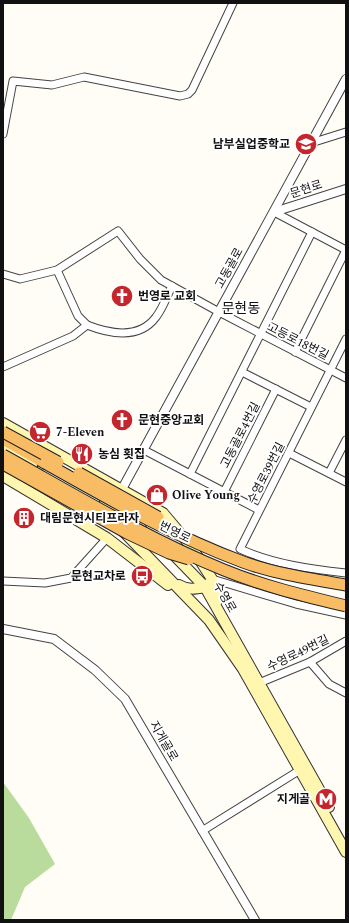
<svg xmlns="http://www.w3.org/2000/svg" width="349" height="923" viewBox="0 0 349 923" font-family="Spectral,'Noto Sans KR',serif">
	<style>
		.forest { fill: #b9dc9c }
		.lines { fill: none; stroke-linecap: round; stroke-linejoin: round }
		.minor-casing { stroke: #444; stroke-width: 9 }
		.tertiary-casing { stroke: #444; stroke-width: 10 }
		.secondary-casing { stroke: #333; stroke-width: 12 }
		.trunk-casing { stroke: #222; stroke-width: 13 }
		.minor { stroke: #fff; stroke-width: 7 }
		.tertiary { stroke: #fff; stroke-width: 8 }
		.secondary { stroke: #fff6b0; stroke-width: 10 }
		.trunk { stroke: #f7bc64; stroke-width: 11 }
		.trunk-bridge-casing { stroke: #222; stroke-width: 13; stroke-linecap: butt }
		.trunk-bridge { stroke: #f7bc64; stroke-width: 11 }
		.labels { text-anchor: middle; stroke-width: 4; stroke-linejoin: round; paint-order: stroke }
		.poi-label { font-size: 12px; font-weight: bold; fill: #111; stroke: #fff; text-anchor: start }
		.street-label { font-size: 12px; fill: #111; stroke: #fff }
		.quarter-label { font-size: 14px; fill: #111; stroke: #fff }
	</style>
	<rect width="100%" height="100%" fill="#fffdf5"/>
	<path class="forest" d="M3 782 29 818 55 864 25 887 11 920H3Z"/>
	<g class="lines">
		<g class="minor-casing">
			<g id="minor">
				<path d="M3 134 13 81 52 85 84 77 180 96 188 94 192 90 233 3"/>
				<path d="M311 143 346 132"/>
				<path d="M274 212 346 250"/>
				<path d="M57 270 78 316 87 325"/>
				<path d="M3 274 20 279 57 270 118 231 140 259 161 280 219 312 346 378"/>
				<path d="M346 339 240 549C273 564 310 569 346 573"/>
				<path d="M295 352 346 250"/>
				<path d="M3 367 73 336 87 325C110 334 139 340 156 317 163 308 167 296 172 286"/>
				<path d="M242 372 311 407"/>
				<path d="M144 450 259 510"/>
				<path d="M289 453 346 482"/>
				<path d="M329 473 346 440"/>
				<path d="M190 474 312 232"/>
				<path d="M224 492 276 389"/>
				<path d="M212 579 296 604 346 615"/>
				<path d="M3 581 45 583 71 578 107 538"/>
				<path d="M310 662 329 684 346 693"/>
				<path d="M259 683 310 662 346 641"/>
				<path d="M202 831 300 770"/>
			</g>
		</g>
		<g class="tertiary-casing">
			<g id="tertiary">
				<path d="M274 212 346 189"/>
				<path d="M122 489 346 79"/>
				<path d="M3 629 54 639 95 670 125 699 255 920"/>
			</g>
		</g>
		<g class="secondary-casing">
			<g id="secondary">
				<path d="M3 423 163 513 190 545 212 579 217 601"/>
				<path d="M3 448 32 466"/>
				<path d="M3 476 107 538 168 585"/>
				<path d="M105 502 141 528"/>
				<path d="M124 532 209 620 243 669 346 852"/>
				<path d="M173 554 205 587 329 807"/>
				<path d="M179 585C187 590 195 589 205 587L208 584"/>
			</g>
		</g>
		<g class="trunk-casing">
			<path id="trunk" d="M3 439 45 463"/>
		</g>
		<use href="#minor" class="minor"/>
		<use href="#tertiary" class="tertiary"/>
		<use href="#secondary" class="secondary"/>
		<use href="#trunk" class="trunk"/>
		<g class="trunk-bridge-casing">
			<g id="trunk-bridge">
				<path d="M3 432 58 462"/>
				<path d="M3 455C75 495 148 539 224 570 263 586 305 596 346 606"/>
				<path d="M45 463C109 499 173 536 243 562 276 574 311 579 346 585"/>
				<path d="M5 465 127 533 169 553 189 559"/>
				<path d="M79 473 158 517"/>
			</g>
		</g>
		<use href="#trunk-bridge" class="trunk-bridge"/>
	</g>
	<defs>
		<g id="school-disc" transform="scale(1.15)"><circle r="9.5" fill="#c4262e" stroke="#fff"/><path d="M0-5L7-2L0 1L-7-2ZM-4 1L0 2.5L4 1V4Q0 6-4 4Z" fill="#fff"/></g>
		<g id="church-disc" transform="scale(1.15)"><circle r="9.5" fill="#c4262e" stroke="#fff"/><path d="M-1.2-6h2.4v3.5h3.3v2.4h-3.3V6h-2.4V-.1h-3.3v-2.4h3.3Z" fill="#fff"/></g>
		<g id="supermarket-disc" transform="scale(1.15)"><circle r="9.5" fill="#c4262e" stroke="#fff"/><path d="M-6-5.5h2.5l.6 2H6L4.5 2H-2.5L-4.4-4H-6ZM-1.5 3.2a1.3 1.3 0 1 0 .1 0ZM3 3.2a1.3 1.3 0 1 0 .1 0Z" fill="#fff"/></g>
		<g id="restaurant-disc" transform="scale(1.15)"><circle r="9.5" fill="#c4262e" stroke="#fff"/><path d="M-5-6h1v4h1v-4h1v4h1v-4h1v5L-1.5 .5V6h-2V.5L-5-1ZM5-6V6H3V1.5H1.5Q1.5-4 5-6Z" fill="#fff"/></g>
		<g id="shop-disc" transform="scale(1.15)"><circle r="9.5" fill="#c4262e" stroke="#fff"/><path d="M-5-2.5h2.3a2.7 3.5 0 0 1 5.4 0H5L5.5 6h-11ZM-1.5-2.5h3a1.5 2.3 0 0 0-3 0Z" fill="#fff"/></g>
		<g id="building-disc" transform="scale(1.15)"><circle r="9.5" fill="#c4262e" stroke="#fff"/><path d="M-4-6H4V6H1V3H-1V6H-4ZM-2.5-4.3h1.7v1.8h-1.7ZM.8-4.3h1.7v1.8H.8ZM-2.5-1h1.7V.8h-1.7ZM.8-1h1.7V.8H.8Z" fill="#fff"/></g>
		<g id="bus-disc" transform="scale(1.15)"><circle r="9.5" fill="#c4262e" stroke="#fff"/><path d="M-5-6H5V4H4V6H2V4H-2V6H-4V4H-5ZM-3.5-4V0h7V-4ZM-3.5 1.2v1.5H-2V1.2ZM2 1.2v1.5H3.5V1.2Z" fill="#fff"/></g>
		<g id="metro-disc" transform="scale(1.15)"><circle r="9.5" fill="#c4262e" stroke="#fff"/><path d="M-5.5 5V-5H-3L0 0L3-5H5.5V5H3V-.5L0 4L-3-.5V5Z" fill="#fff"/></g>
	</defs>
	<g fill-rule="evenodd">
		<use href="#school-disc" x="306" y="144"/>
		<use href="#church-disc" x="122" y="296"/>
		<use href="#church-disc" x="122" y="420"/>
		<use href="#supermarket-disc" x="40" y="432"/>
		<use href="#restaurant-disc" x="82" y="454"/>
		<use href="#shop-disc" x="157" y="495"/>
		<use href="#building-disc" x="24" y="518"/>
		<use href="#bus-disc" x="142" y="576"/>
		<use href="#metro-disc" x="326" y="799"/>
	</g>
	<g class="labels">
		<g class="poi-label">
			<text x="290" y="148" text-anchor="end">남부실업중학교</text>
			<text x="138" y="300">번영로 교회</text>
			<text x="138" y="424">문현중앙교회</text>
			<text x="56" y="436">7-Eleven</text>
			<text x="98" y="458">농심 횟집</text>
			<text x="172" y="499">Olive Young</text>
			<text x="40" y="522">대림문현시티프라자</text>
			<text x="126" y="580" text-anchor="end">문현교차로</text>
			<text x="310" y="803" text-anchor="end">지게골</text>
		</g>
		<g class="street-label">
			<text transform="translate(306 189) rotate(-18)" y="4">문현로</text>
			<text transform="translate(229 268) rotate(-61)" y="4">고동골로</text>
			<text transform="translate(298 341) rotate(27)" y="4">고등로18번길</text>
			<text transform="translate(240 435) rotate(-63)" y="4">고동골로4번길</text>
			<text transform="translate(266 473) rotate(-63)" y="4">수영로39번길</text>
			<text transform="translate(175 532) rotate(26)" y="4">번영로</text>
			<text transform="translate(225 597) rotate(60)" y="4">수영로</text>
			<text transform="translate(298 653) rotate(-26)" y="4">수영로49번길</text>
			<text transform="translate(164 741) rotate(60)" y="4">지게골로</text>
		</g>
		<g class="quarter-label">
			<text x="241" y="313">문현동</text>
		</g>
	</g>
	<rect width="349" height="923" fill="none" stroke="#111111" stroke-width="8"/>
</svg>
